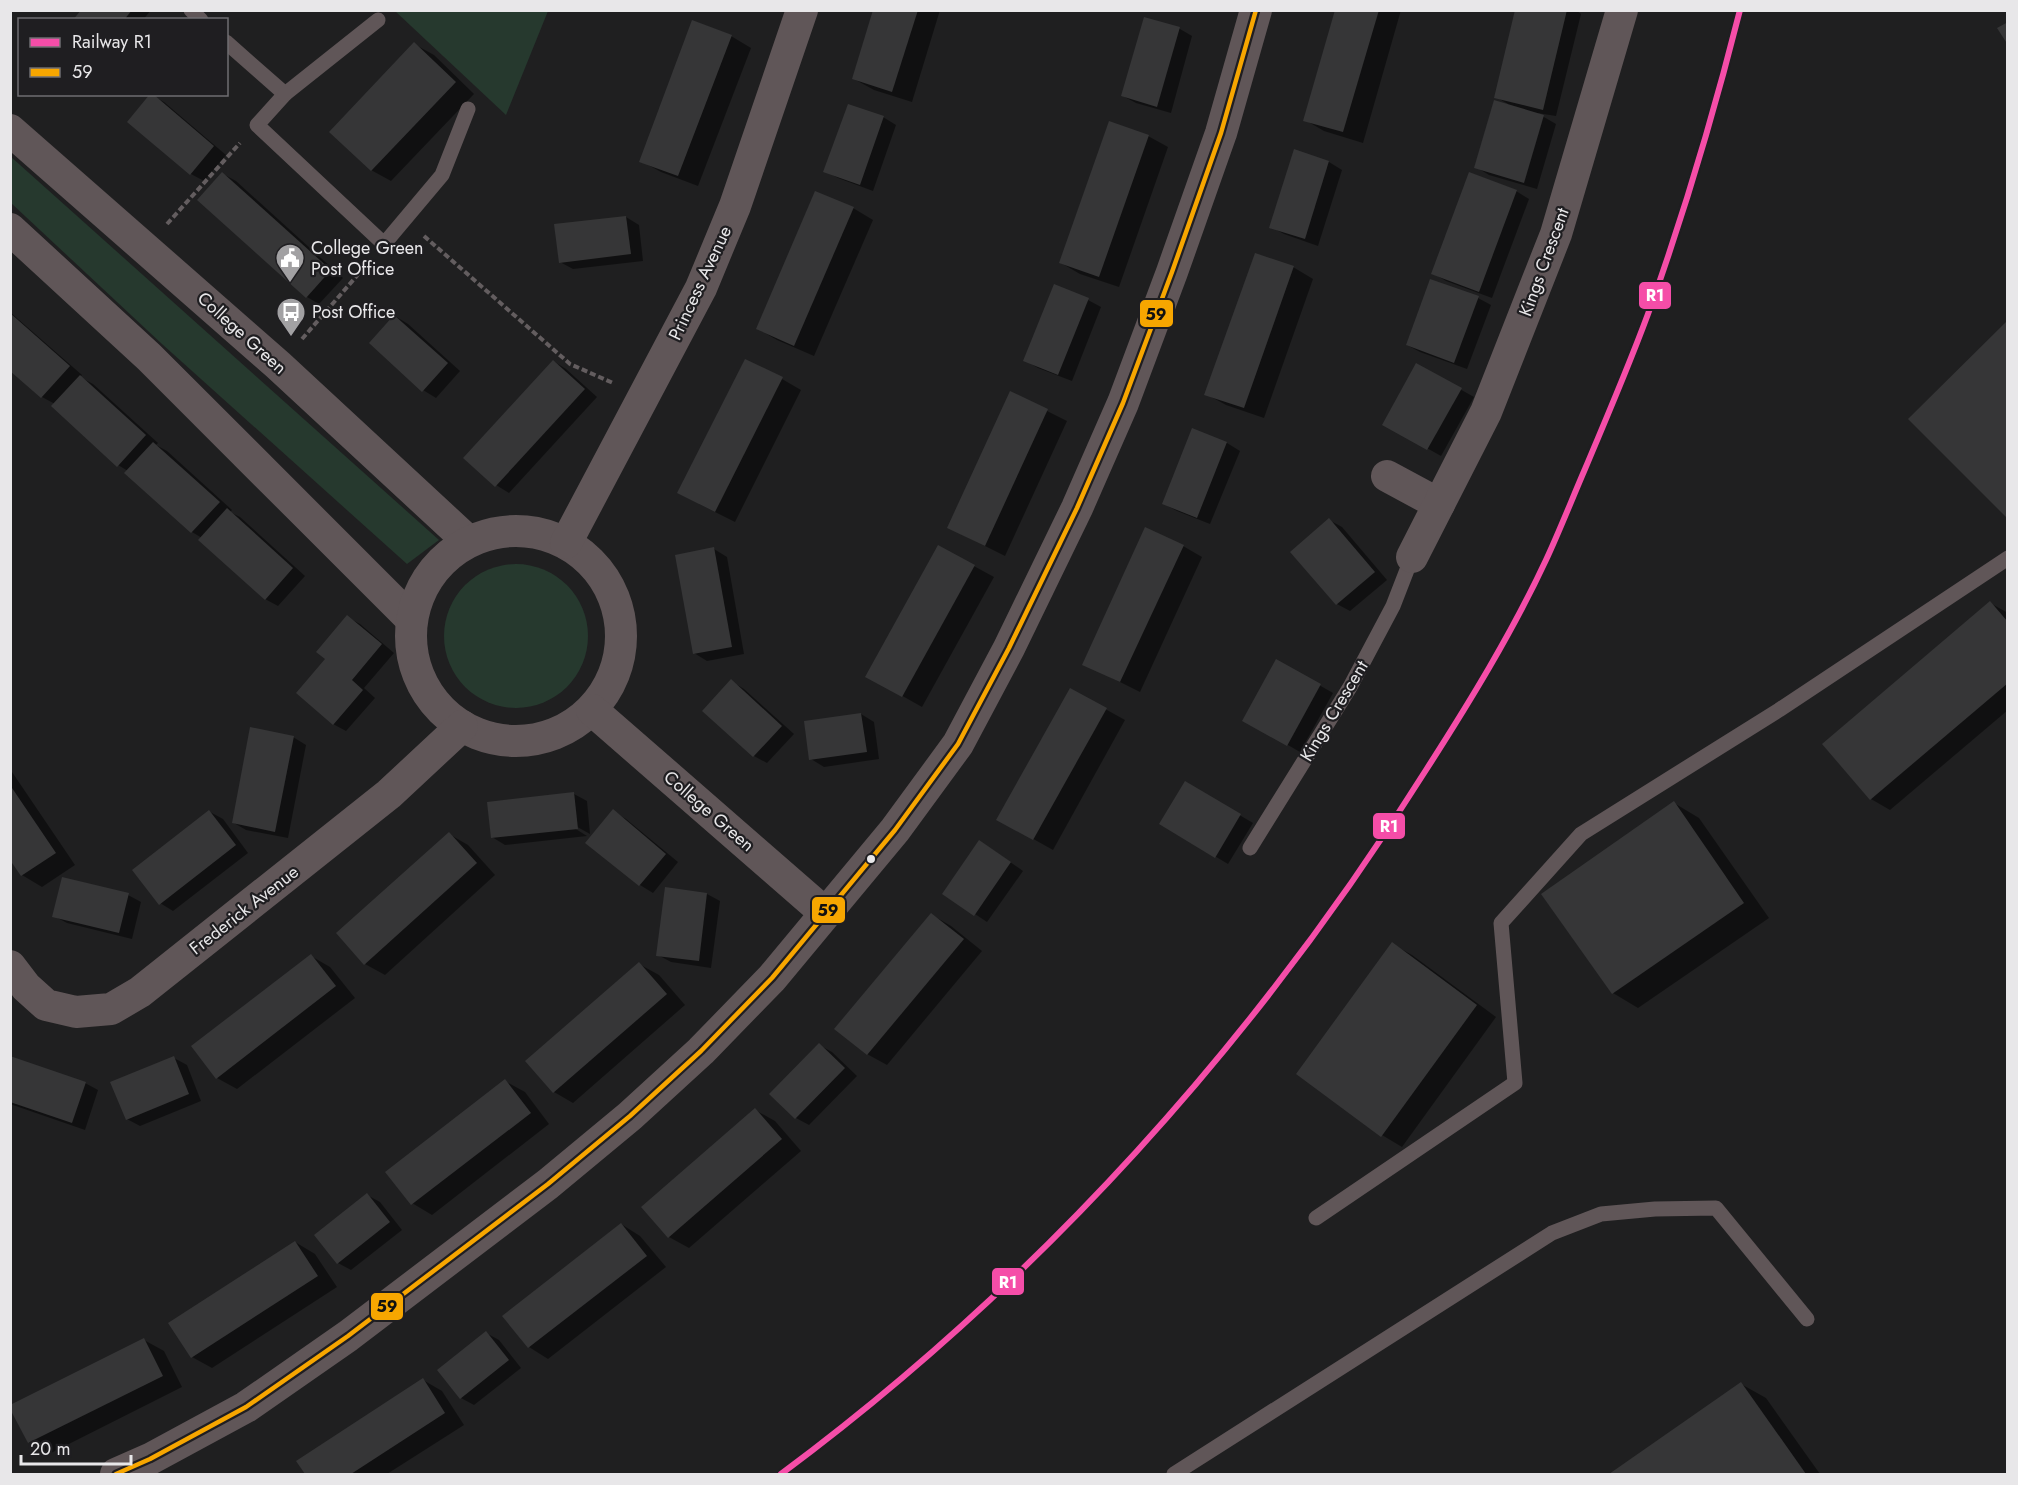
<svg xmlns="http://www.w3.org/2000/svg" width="2018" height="1485" viewBox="0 0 2018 1485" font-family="Jost,sans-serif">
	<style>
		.green { fill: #26392e }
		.shadow { fill: #0007 }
		.building { fill: #363637 }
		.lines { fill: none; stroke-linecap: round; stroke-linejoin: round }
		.path { stroke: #635d5f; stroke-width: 4; stroke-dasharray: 6 3; stroke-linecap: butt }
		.lane { stroke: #605658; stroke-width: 15 }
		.street { stroke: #605658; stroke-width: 32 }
		.bus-1-casing { stroke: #1f1e21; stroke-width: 9 }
		.bus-1 { stroke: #f7a600; stroke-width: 4.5 }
		.rail-1-casing { stroke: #1f1e21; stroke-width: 10 }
		.rail-1 { stroke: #f54da8; stroke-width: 6 }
		.bus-dot { fill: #e8e7e9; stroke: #1f1e21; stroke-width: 2 }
		.labels { text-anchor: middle; stroke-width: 4.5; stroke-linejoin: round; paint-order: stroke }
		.poi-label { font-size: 18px; fill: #e8e7e9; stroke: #1f1e21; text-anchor: start }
		.street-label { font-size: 18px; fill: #e8e7e9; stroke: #1f1e21 }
		.line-badge { stroke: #1f1e21; stroke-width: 2 }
		.badge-label { font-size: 16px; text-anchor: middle; font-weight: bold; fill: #fff }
		.pale-badge-label { font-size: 16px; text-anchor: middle; font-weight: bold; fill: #111 }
	</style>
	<rect width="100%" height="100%" fill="#1f1f20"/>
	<g class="green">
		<path d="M395 11H548L506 115Z"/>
		<path d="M10 156 439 540 407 564 162 344 11 203Z"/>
		<circle cx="516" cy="636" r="72"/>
	</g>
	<g class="shadow">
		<path d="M83 10H151L143 20H75Z"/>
		<path d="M875 10H940L912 102 874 90 854 79Z"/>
		<path d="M1336 10H1401L1363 143 1324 131 1305 120Z"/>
		<path d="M1517 10H1576L1581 14 1556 116 1537 113 1556 124 1537 189 1489 175 1476 167 1508 104 1496 97Z"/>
		<path d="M1145 19 1180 29 1192 36 1171 113 1136 103 1123 96Z"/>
		<path d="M731 36 751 48 698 186 661 172 641 161Z"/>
		<path d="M414 44 434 55 474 94 391 181 371 170Z"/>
		<path d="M151 95 164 102 226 155 204 181 191 174Z"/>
		<path d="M883 117 896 125 873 191 838 178 825 171Z"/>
		<path d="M1148 136 1168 147 1119 287 1080 274 1061 263Z"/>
		<path d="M1295 151 1329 162 1342 170 1318 246 1284 234 1271 227Z"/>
		<path d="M223 174 236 181 343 278 319 304 307 297Z"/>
		<path d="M1516 191 1529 199 1492 298 1446 281 1433 273Z"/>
		<path d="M853 208 873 220 814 356 777 340 758 329Z"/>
		<path d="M626 217 639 225 643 261 573 269 560 262Z"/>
		<path d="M1293 267 1313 279 1264 418 1226 405 1206 394Z"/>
		<path d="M1478 298 1491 305 1467 369 1420 352 1407 345Z"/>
		<path d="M1088 300 1101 307 1072 381 1038 368 1025 360Z"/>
		<path d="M10 312 82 375 80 377 93 384 158 443 156 445 167 451 232 510 230 512 240 517 305 576 278 606 265 599 202 538 192 532 128 471 118 465 55 404 42 397 10 369Z"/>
		<path d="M395 316 408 324 460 371 436 398 423 390Z"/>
		<path d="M553 361 566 369 597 397 509 493 496 485Z"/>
		<path d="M1417 365 1474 397 1441 456 1384 424Z"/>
		<path d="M782 379 801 390 735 522 699 504Z"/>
		<path d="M1011 393 1067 421 1005 556 949 528Z"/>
		<path d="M1193 430 1227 443 1240 451 1210 524 1177 511 1164 504Z"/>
		<path d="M1329 520 1342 527 1387 580 1350 611 1337 604Z"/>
		<path d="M1183 546 1202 557 1140 692 1084 664Z"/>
		<path d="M939 547 994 577 922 707 867 676Z"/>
		<path d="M714 549 727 557 744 654 707 661 694 653Z"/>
		<path d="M1990 603 2008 613V710L1890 810 1871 799Z"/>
		<path d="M347 617 360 624 394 653 364 688 375 698 346 731 333 724 327 659Z"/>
		<path d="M1277 661 1333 693 1300 752 1244 720Z"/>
		<path d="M731 681 744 689 794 734 767 763 754 756 704 711Z"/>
		<path d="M1071 690 1125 720 1053 850 998 819Z"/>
		<path d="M861 714 874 722 879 759 824 767 811 759Z"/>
		<path d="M293 737 306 745 288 838 246 830 234 823Z"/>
		<path d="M10 769 75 865 42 887 22 875 10 858Z"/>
		<path d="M1185 783 1253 823 1228 864 1161 824Z"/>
		<path d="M574 794 587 801 590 834 572 824 571 826 587 836 505 845 492 837Z"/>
		<path d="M1674 803 1699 818 1769 918 1638 1008 1613 993Z"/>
		<path d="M613 811 626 819 678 862 653 893 640 885 587 842Z"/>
		<path d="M210 812 223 819 248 853 173 911 160 903Z"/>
		<path d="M449 834 468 845 495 875 385 975 365 964Z"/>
		<path d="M993 850 1023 871 987 922 975 914Z"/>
		<path d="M707 894 720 901 711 968 671 962 658 955Z"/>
		<path d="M128 895 141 902 132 939 67 923 54 916Z"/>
		<path d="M932 915 951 926 982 951 887 1065 867 1054Z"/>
		<path d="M1392 944 1412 955 1496 1017 1402 1147 1382 1135 1298 1074Z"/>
		<path d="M311 956 330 967 355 998 237 1089 217 1078 193 1046Z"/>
		<path d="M639 964 659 975 685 1005 573 1103 554 1092Z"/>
		<path d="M819 1045 832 1052 857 1076 809 1125 796 1118Z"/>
		<path d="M10 1058 85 1083 98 1090 85 1130 10 1104Z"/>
		<path d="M174 1058 187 1065 201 1101 140 1126 127 1119Z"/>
		<path d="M505 1081 525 1092 549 1124 432 1215 412 1203Z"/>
		<path d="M755 1110 775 1121 801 1151 689 1248 669 1237 643 1207Z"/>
		<path d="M367 1195 380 1202 402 1230 351 1270 338 1263Z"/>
		<path d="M621 1224 640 1236 666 1267 548 1359 529 1347Z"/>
		<path d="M295 1242 315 1254 337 1287 212 1368 192 1357Z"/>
		<path d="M486 1333 499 1340 521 1368 474 1405 461 1398Z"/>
		<path d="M144 1340 164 1351 182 1387 49 1454 29 1442Z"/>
		<path d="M423 1380 442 1391 464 1425 387 1474H307L298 1461Z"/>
		<path d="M1741 1384 1766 1398 1820 1474H1611Z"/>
	</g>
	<g class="building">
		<path d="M81 10H132L124 20H73Z"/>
		<path d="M873 10H918L892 92 852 79Z"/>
		<path d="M1335 10H1379L1343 132 1303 121Z"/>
		<path d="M1515 10H1567L1543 110 1494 98Z"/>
		<path d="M1144 17 1180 27 1157 107 1121 96Z"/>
		<path d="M692 20 732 35 678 176 639 162Z"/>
		<path d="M2008 22V45L1997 28Z"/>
		<path d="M414 42 456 82 371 171 329 132Z"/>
		<path d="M150 94H153L214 146 190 175 127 122Z"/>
		<path d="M1494 100 1544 115 1524 183 1474 168Z"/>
		<path d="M848 104 884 116 860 185 823 172Z"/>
		<path d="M1109 121 1149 135 1099 277 1059 263Z"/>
		<path d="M1294 149 1329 161 1305 239 1269 228Z"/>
		<path d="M222 172 331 270 306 298 197 200Z"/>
		<path d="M1469 172 1517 190 1479 292 1431 274Z"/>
		<path d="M815 191 854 207 794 346 756 329Z"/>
		<path d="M626 216 631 254 559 263 554 224Z"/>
		<path d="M1255 253 1294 266 1244 408 1204 395Z"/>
		<path d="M1430 279 1479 296 1454 363 1406 345Z"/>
		<path d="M1054 284 1089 298 1058 375 1023 361Z"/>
		<path d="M10 313 70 366 41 398 10 371Z"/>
		<path d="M394 315 448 363 422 392 369 343Z"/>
		<path d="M2008 320V519L1908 419Z"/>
		<path d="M745 359 783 377 715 512 677 493Z"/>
		<path d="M553 360 585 389 495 487 463 458Z"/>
		<path d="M1416 363 1462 388 1427 450 1382 425Z"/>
		<path d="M80 375 146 435 117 467 51 406Z"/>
		<path d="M1010 391 1048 409 985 546 947 528Z"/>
		<path d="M1192 428 1227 442 1197 518 1162 504Z"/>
		<path d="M153 442 220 502 191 533 124 473Z"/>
		<path d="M227 508 293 568 265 600 198 540Z"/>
		<path d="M1329 518 1375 572 1336 605 1290 552Z"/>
		<path d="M1145 527 1184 545 1120 682 1082 665Z"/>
		<path d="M938 545 975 565 902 697 865 677Z"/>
		<path d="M714 547 732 647 693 654 675 555Z"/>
		<path d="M1990 601 2008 622V683L1870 800 1822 744Z"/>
		<path d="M347 615 382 644 352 680 363 690 333 725 296 693 325 659 316 652Z"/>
		<path d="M1276 659 1321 684 1287 746 1242 721Z"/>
		<path d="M731 679 782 726 753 757 702 711Z"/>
		<path d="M1070 688 1107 708 1033 840 996 820Z"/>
		<path d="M861 713 867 752 809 760 804 721Z"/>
		<path d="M250 727 294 736 275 832 232 823Z"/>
		<path d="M1185 781 1241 814 1215 858 1159 824Z"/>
		<path d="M10 785 56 853 21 876 10 860Z"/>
		<path d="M574 792 578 829 491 838 487 802Z"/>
		<path d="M1674 801 1744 903 1612 994 1541 894Z"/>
		<path d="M613 809 666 854 639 886 585 843Z"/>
		<path d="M209 810 236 845 159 905 132 870Z"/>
		<path d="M449 832 477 863 364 965 336 933Z"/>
		<path d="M979 840 1011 862 974 916 942 894Z"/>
		<path d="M62 877 129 893 119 933 52 917Z"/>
		<path d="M665 887 707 893 699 961 656 956Z"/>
		<path d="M931 913 964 939 867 1055 834 1029Z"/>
		<path d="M1392 942 1477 1005 1381 1137 1296 1074Z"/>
		<path d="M311 954 336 986 216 1079 191 1046Z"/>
		<path d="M639 962 667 994 553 1093 525 1061Z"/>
		<path d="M819 1043 845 1068 795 1119 769 1094Z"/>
		<path d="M10 1056 86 1082 72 1123 10 1102Z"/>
		<path d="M174 1056 189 1094 126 1120 110 1082Z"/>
		<path d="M505 1079 531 1113 411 1205 385 1172Z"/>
		<path d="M755 1108 782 1139 668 1238 641 1207Z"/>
		<path d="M367 1193 390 1222 337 1264 314 1235Z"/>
		<path d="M621 1223 647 1256 528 1348 502 1316Z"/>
		<path d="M295 1241 318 1276 191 1358 168 1323Z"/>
		<path d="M486 1331 509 1360 460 1399 437 1370Z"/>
		<path d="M144 1338 163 1376 28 1443 10 1409V1405Z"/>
		<path d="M423 1378 445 1413 351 1474H305L296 1461Z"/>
		<path d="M1741 1382 1806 1474H1609Z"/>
	</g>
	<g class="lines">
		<g class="path">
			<path d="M167 224 240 143"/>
			<path d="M424 236 570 364 613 383"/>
			<path d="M302 339 368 263"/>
		</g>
		<g class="lane">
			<path d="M191 10 201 20"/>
			<path d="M226 42 285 94 257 125 384 244 442 175 468 109"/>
			<path d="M285 94 378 20"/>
			<path d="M1250 848 1350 687 1393 606 1412 557"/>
			<path d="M1316 1218 1515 1083 1501 923 1581 834 1779 710 2008 558"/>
			<path d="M1174 1474 1552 1233 1601 1214 1655 1209 1716 1208 1807 1319"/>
		</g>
		<g class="street">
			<path d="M10 130 278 365 468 541"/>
			<path d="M10 229 149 357 411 619"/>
			<path d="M1387 476 1439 504"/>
			<circle cx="516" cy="636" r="105"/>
			<path d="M566 543 701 288 735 206 802 10"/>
			<path d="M1412 557 1486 412 1556 234 1622 10"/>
			<path d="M592 710 825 913"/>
			<path d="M10 966 26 987 46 1005 76 1012 111 1009 140 992 389 794 462 726"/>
			<path d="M116 1474 150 1459 246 1407 348 1336 548 1184 630 1116 701 1051 772 978 895 830 958 744 1009 648 1077 508 1123 403 1172 272 1221 133 1256 10"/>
		</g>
		<g class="bus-1-casing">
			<path id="bus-1" d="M116 1474 150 1459 246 1407 348 1336 548 1184 630 1116 701 1051 772 978 895 830 958 744 1009 648 1077 508 1123 403 1172 272 1221 133 1256 10"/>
		</g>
		<use href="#bus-1" class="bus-1"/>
		<g class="rail-1-casing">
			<path id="rail-1" d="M781 1474C1038 1283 1256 1041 1426 770 1469 703 1512 633 1546 560 1560 530 1572 499 1585 469 1608 414 1632 359 1652 303 1686 207 1715 109 1740 10"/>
		</g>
		<use href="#rail-1" class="rail-1"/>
	</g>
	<defs>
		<g id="civic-pin" transform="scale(1.5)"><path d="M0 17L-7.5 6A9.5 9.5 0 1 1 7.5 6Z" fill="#a2a1a3" stroke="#1f1e21"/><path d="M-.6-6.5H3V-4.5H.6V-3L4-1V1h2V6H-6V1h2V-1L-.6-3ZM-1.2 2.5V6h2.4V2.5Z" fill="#fff"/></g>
		<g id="bus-pin" transform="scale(1.5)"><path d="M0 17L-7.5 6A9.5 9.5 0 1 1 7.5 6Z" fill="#a2a1a3" stroke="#1f1e21"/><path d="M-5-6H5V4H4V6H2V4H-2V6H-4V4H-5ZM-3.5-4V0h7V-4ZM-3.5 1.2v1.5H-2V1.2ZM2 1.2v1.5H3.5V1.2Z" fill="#fff"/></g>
	</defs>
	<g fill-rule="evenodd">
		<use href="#civic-pin" x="290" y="258"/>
		<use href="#bus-pin" x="291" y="312"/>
	</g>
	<circle class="bus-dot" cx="871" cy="859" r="5"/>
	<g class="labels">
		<g class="poi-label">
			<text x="311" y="254">College Green<tspan x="311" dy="21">Post Office</tspan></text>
			<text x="312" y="318">Post Office</text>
		</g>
		<g class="street-label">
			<text transform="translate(1544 262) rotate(-70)" y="6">Kings Crescent</text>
			<text transform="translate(700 283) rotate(-65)" y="6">Princess Avenue</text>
			<text transform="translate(242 333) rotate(42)" y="6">College Green</text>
			<text transform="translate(1334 711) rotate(-59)" y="6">Kings Crescent</text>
			<text transform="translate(709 811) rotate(41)" y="6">College Green</text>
			<text transform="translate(244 910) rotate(-38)" y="6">Frederick Avenue</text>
		</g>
	</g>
	<g class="line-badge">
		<rect x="1638" y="281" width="34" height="29" rx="6" fill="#f54da8"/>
		<rect x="1139" y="299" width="35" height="29" rx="6" fill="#f7a600"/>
		<rect x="1372" y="812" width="34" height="28" rx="6" fill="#f54da8"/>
		<rect x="811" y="896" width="35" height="28" rx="6" fill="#f7a600"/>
		<rect x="991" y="1267" width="34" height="29" rx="6" fill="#f54da8"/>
		<rect x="370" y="1292" width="34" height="29" rx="6" fill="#f7a600"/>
	</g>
	<g class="badge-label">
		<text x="1655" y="301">R1</text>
		<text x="1389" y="832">R1</text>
		<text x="1008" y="1288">R1</text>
	</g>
	<g class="pale-badge-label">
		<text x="1156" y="320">59</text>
		<text x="828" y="916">59</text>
		<text x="387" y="1312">59</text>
	</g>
	<rect width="2018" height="1485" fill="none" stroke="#e8e7e9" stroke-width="24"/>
	<rect x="18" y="18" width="210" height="78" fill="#1f1e21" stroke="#6f6e71" stroke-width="1.5"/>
	<rect x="30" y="38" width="30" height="9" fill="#f54da8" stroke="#6f6e71" stroke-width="1.5"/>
	<text x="72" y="48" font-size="18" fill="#e8e7e9">Railway R1</text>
	<rect x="30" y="68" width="30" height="9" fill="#f7a600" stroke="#6f6e71" stroke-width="1.5"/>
	<text x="72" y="78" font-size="18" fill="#e8e7e9">59</text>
	<path d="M21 1455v9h110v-9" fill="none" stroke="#e8e7e9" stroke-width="3"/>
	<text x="30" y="1455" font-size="18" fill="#e8e7e9" stroke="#1f1e21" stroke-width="4.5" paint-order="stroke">20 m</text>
</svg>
